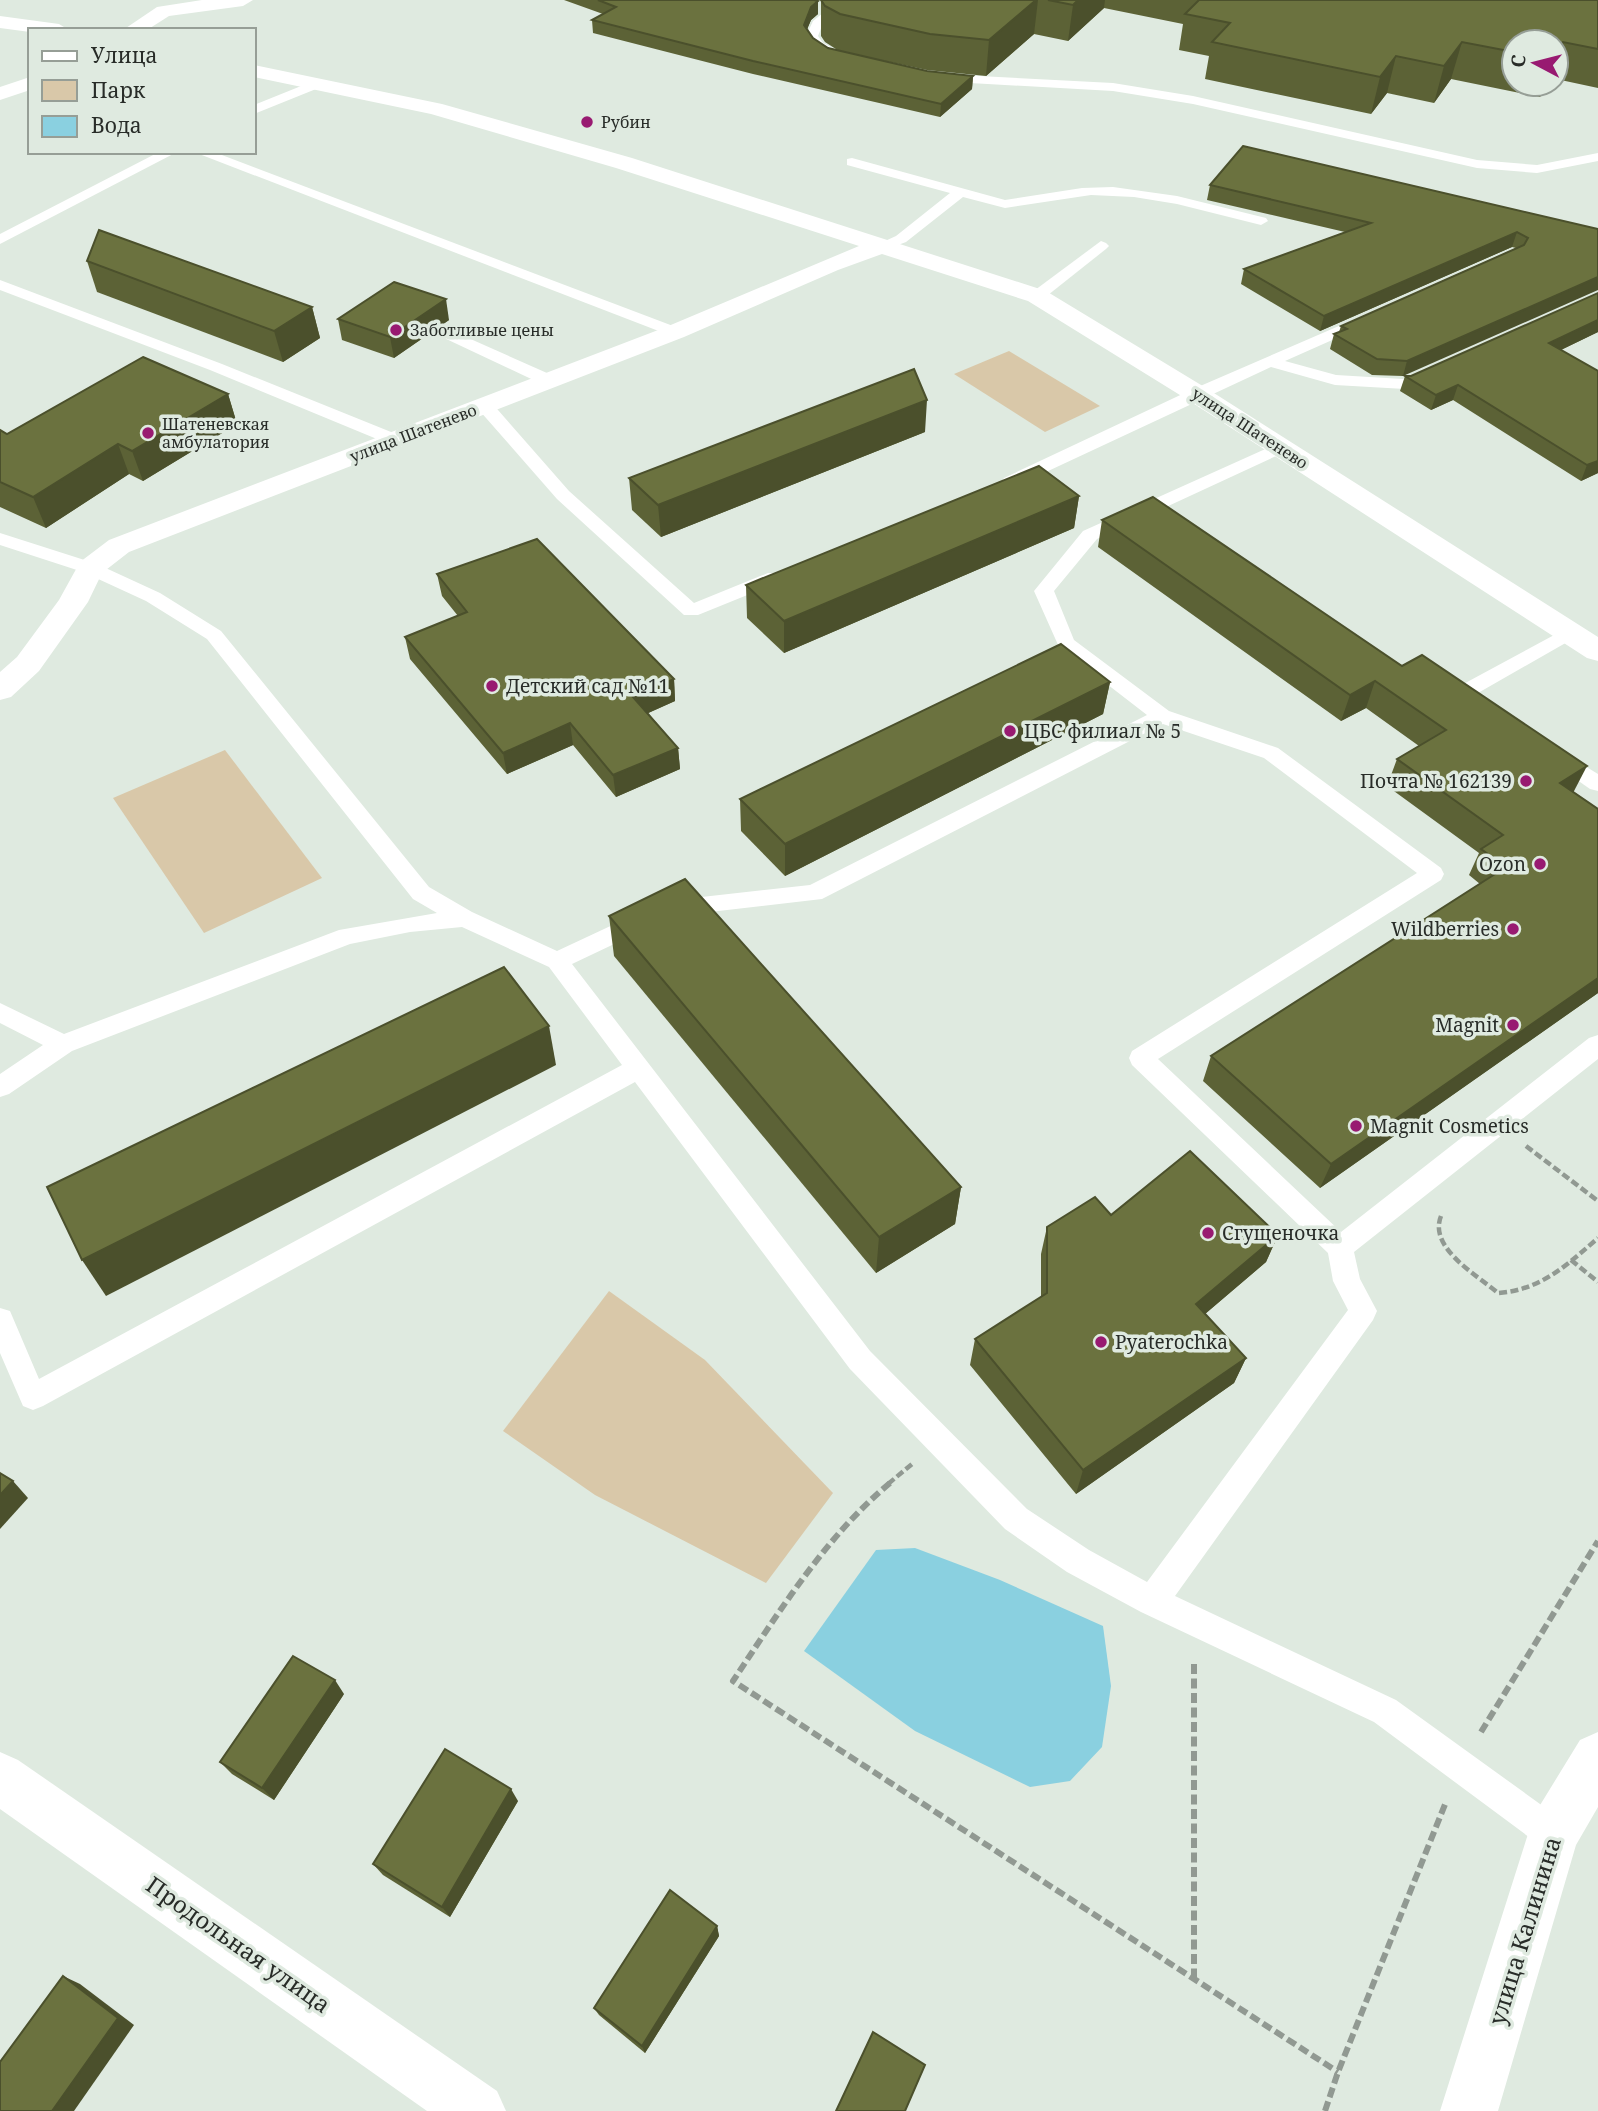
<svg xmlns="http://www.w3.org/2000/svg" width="1598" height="2111" viewBox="0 0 1598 2111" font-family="'Noto Serif',serif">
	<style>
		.green { fill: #d9c8a9 }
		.water { fill: #8ad0e0 }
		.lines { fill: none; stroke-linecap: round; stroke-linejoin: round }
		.path-far1 { stroke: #919992; stroke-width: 4.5; stroke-dasharray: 8 3.5; stroke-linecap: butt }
		.path { stroke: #919992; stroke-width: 6; stroke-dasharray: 10 4.5; stroke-linecap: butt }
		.lane { fill: #fff; fill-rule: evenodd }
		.street { fill: #fff; fill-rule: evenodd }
		.secondary { fill: #fff; fill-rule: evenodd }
		.wall { fill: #5c6236 }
		.shaded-wall { fill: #4b502c }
		.building { fill: #6b723f; stroke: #4b502c; stroke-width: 2 }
		.poi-dot { fill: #981a71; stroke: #dfeae0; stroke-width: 2.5 }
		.labels { text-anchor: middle; stroke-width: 7; stroke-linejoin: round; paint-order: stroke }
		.far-poi-label { font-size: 16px; fill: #282c28; stroke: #dfeae0; text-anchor: start }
		.far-street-label { font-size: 16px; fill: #282c28; stroke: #dfeae0 }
		.poi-label { font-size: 19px; fill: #282c28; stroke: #dfeae0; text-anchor: start }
		.near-street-label { font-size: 23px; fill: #282c28; stroke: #dfeae0 }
	</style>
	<rect width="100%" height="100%" fill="#dfeae0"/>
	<g class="green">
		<path d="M1009 351 1100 406 1045 432 954 374Z"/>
		<path d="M225 750 322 878 204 933 113 798Z"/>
		<path d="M609 1291 705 1360 833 1493 766 1583 595 1495 503 1431Z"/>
	</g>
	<path class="water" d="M915 1548 1000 1580 1103 1626 1111 1686 1102 1747 1070 1781 1030 1787 915 1731 804 1651 876 1550Z"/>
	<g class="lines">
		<g class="path-far1">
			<path d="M1526 1146 1598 1201"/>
			<path d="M1441 1216C1428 1248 1477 1275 1498 1293 1541 1290 1567 1265 1598 1238"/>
			<path d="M1571 1260 1598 1282"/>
			<path d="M888 1484 912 1464"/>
		</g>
		<g class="path">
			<path d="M890 1483C826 1536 779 1612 733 1681L1338 2072"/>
			<path d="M1194 1664V1978"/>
			<path d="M1481 1732 1598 1541"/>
			<path d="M1325 2111 1338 2072 1446 1802"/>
		</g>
		<g class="lane">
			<path d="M839 0H852L822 26 818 36 823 43 845 54V60L840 61 814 49 806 36 813 21Z"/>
			<path d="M940 74 1113 83 1193 96 1477 160 1537 165 1598 153V161L1537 173 1477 168 1193 104 1113 91 935 81 933 78Z"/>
			<path d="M316 80 323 84 321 87 254 114V105Z"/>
			<path d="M159 152H177L0 244V234Z"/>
			<path d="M194 152H214L681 329 683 332 675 337 669 335Z"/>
			<path d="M852 158 1005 200 1082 188 1113 187 1177 196 1266 218 1268 221 1261 225 1177 204 1134 197 1091 195 1005 208 963 197 906 242 882 251 874 246 896 236 950 193 847 165V159Z"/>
			<path d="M1101 241 1106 243 1109 246 1106 249 1043 299H1031L1029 296 1031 293Z"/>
			<path d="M0 280 222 364 401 436 404 440 395 445 389 444 210 370 0 290Z"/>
			<path d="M1369 313 1375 315 1377 318 1375 321 1285 361 1336 375 1403 379 1432 367 1440 372 1438 375 1405 389 1335 385 1271 367 1016 486H1004L1001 482 1004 478 1191 390Z"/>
			<path d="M448 329 556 377 558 381 550 386 544 385 442 337 440 334Z"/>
			<path d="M485 401 491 402 569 491 694 603 768 573H782L784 577 782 581 698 615H684L557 499 479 410 477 406Z"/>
			<path d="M1281 442 1287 443 1290 447 1287 451 1097 539 1054 591 1074 640 1169 711 1278 748 1441 868 1444 874 1441 880 1158 1059 1341 1232 1589 1038 1598 1035V1059L1354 1252 1360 1279 1377 1311 1373 1320 1175 1596 1396 1700 1565 1822 1570 1834 1565 1846 1553 1851 1541 1846 1374 1722 1141 1612 1067 1572 1005 1529 850 1369 635 1082 43 1406 33 1410 23 1406 0 1353V1308L10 1311 39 1379 622 1065 549 967 462 927 410 932 350 944 72 1051 9 1094 0 1097V1074L43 1045 0 1023V1003L64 1034 339 930 437 913 413 899 207 639 146 601 83 572 0 545V533L97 564 160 593 221 631 429 887 472 912 557 951 634 915 642 913 650 915 653 921 650 927 572 964 870 1351 1027 1509 1089 1550 1147 1582 1348 1310 1333 1281 1328 1253 1132 1065 1129 1058 1132 1051 1417 873 1264 758 1163 724 822 899 675 916 667 914 664 908 667 902 675 900 810 885 1147 715 1059 647 1034 591 1083 531Z"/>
			<path d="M1569 627 1576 629 1579 633 1576 637 1478 693 1493 706 1490 711H1476L1453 693 1456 688Z"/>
			<path d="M1557 749 1598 774V791L1590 789 1550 761 1547 756 1550 751Z"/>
		</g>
		<g class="street">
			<path d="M202 0H253L243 6 169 16 147 30H123L157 7Z"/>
			<path d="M0 16 59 24 69 30H30V32L0 28Z"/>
			<path d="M254 65 442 104 632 158 1046 291 1206 388 1598 637V661L1587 658 1188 400 1028 301 882 254 838 270 684 337 129 552 102 573 88 602 39 671 11 697 0 700V672L17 657 59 600 80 562 109 540 666 327 859 246 616 168 431 114 254 77Z"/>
			<path d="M30 77V90L0 100V87Z"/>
			<path d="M0 1752 18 1760 497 2091 506 2111H427L0 1809Z"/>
		</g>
		<path class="secondary" d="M1598 1732V1807L1576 1845 1498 2111H1440L1534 1815 1580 1740Z"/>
	</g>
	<g class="wall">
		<path d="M564 0H814L818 1V14L811 20 807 29 813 38 828 48 927 71 973 76 972 89 940 117 753 74 593 33 592 20 603 14Z"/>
		<path d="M821 0H1598V88L1556 79V42H1514V84H1548L1540 97 1451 79 1434 103 1387 93 1371 114 1205 79 1209 56 1179 50 1183 24 1104 8 1068 41 1034 34 986 76 927 70 839 51 825 42 821 36Z"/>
		<path d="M1210 185 1598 229 1403 376 1372 375 1330 349 1334 334 1339 332 1341 326 1516 248 1512 247 1320 331 1241 284 1244 269 1345 232 1207 200Z"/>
		<path d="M87 261 312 307 320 338 283 362 97 292Z"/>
		<path d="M1598 293V332L1561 350 1598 371V473L1581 481 1453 400 1431 410 1400 391 1405 376H1411Z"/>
		<path d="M338 319 449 320 394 358 342 340Z"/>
		<path d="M228 394 237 424 143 481 129 474 46 528 0 507V430L7 434Z"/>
		<path d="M925 432 661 537 632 510 629 478Z"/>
		<path d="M1079 496 1074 528 784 653 747 618 746 585Z"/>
		<path d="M1102 520 1574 792 1598 809V993L1320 1188 1203 1081 1211 1056 1480 884 1469 875 1479 853 1387 786 1397 759 1419 746 1366 708 1341 721 1098 547Z"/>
		<path d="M437 574 674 679 675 701 648 713 678 748 680 769 616 797 573 745 507 774 410 659 405 637 458 616 442 596Z"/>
		<path d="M1110 682 1103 714 785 876 741 831 740 799Z"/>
		<path d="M609 916 961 1187 955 1224 876 1273 614 956Z"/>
		<path d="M1111 1215 1278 1235 1266 1262 1205 1314 1246 1358 1234 1383 1076 1494 970 1365 975 1339 1041 1297V1254L1047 1227Z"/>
		<path d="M344 1694 274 1800 232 1774 220 1762Z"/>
		<path d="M518 1801 450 1917 383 1875 373 1864Z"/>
		<path d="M717 1926 719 1936 645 2053 599 2015 594 2008Z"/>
	</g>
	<g class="shaded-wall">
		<path d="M1036 0H1038L1034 34 986 76 989 40Z"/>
		<path d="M1078 0H1105L1104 8 1068 41 1073 5Z"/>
		<path d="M818 1V14L811 20 804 37V25L811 7Z"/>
		<path d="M1462 42 1451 79 1434 103 1444 66Z"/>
		<path d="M1563 42 1556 64V54Z"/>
		<path d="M1396 56 1387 93 1371 114 1380 77Z"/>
		<path d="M973 76 972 89 940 117 941 104Z"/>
		<path d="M1544 84H1548L1540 97Z"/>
		<path d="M1517 232 1512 247 1320 331 1324 316Z"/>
		<path d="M1598 277V290L1403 376 1407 361Z"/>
		<path d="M446 299 449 320 394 358 390 337Z"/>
		<path d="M312 307 320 338 283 362 274 331Z"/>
		<path d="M1598 320V332L1544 358 1549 343Z"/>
		<path d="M1458 385 1453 400 1431 410 1436 395Z"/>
		<path d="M228 394 237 424 143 481 132 451Z"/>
		<path d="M927 400 925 432 661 537 658 505Z"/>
		<path d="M118 444 129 474 46 528 33 497Z"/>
		<path d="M1598 461V473L1581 481 1587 465Z"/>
		<path d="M1079 496 1074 528 784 653V621Z"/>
		<path d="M674 679 675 701 635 719 633 697Z"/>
		<path d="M1375 681 1366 708 1341 721 1350 695Z"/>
		<path d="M1110 682 1103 714 785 876V844Z"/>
		<path d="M570 723 573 745 507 774 503 753Z"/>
		<path d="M678 748 680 769 616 797 613 775Z"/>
		<path d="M1587 766 1573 793 1560 783Z"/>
		<path d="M1598 978V993L1320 1188 1331 1164Z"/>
		<path d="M549 1026 556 1065 106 1296 82 1260Z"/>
		<path d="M961 1187 955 1224 876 1273 879 1237Z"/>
		<path d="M1278 1235 1266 1262 1185 1331 1196 1304Z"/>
		<path d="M1246 1358 1234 1383 1076 1494 1083 1470Z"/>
		<path d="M13 1481 28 1498 0 1529V1495Z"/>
		<path d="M335 1680 344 1694 274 1800 262 1788Z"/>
		<path d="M511 1789 518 1801 450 1917 442 1907Z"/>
		<path d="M717 1926 719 1936 645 2053 642 2046Z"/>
		<path d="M63 1976 80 1984 134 2025 74 2111H52Z"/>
	</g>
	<g class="building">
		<path d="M598 0H814L818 1 811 7 804 25 813 38 828 48 927 71 973 76 941 104 753 61 592 20 616 7Z"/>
		<path d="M821 0H1036L989 40 930 34 840 14 825 6Z"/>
		<path d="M1048 0H1078L1073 5Z"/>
		<path d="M1199 0H1598V49L1563 42 1556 54V42H1514V52L1462 42 1444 66 1396 56 1380 77 1212 42 1230 23 1185 14Z"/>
		<path d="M1243 146 1598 229V277L1407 361 1377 359 1334 334 1347 329 1341 326 1524 245 1528 238 1517 232 1324 316 1244 269 1371 223 1210 185Z"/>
		<path d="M99 230 312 307 274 331 87 261Z"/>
		<path d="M394 282 446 299 390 337 338 319Z"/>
		<path d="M1598 293V320L1549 343 1598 371V461L1587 465 1458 385 1436 395 1405 376H1411Z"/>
		<path d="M143 357 228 394 132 451 118 444 33 497 0 482V430L7 434Z"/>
		<path d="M914 369 927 400 658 505 629 478Z"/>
		<path d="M1039 466 1079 496 784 621 746 585Z"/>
		<path d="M1153 497 1402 666 1422 655 1587 766 1560 783 1598 809V978L1331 1164 1211 1056 1506 867 1481 849 1503 835 1397 759 1446 730 1375 681 1350 695 1102 520Z"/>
		<path d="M537 539 674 679 633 697 678 748 613 775 570 723 503 753 405 637 467 612 437 574Z"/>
		<path d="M1061 644 1110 682 785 844 740 799Z"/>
		<path d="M685 879 961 1187 879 1237 609 916Z"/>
		<path d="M504 967 549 1026 82 1260 47 1187Z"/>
		<path d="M1190 1151 1278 1235 1196 1304 1246 1358 1083 1470 975 1339 1047 1293V1227L1095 1197 1111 1215Z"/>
		<path d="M0 1473 13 1481 0 1495Z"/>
		<path d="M293 1656 335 1680 262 1788 220 1762Z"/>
		<path d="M445 1749 511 1789 442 1907 373 1864Z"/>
		<path d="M670 1890 717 1926 642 2046 594 2008Z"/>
		<path d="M63 1976 118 2018 52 2111H0V2062Z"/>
		<path d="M873 2032 925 2065 905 2111H836Z"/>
	</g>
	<g class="poi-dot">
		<circle cx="587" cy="122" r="7"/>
		<circle cx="396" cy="330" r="7"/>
		<circle cx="148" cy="433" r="7"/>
		<circle cx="492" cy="686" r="7"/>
		<circle cx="1010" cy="731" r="7"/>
		<circle cx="1526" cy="781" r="7"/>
		<circle cx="1540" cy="864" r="7"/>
		<circle cx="1513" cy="929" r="7"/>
		<circle cx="1513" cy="1025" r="7"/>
		<circle cx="1356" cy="1126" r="7"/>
		<circle cx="1208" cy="1233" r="7"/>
		<circle cx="1101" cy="1342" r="7"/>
	</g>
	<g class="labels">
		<g class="far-poi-label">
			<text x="601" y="128">Рубин</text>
			<text x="410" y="336">Заботливые цены</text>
			<text x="162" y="430">Шатеневская<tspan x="162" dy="18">амбулатория</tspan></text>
		</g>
		<g class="far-street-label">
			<text transform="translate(1250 428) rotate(33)" y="6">улица Шатенево</text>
			<text transform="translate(413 433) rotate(-21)" y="6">улица Шатенево</text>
		</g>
		<g class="poi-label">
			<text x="506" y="693">Детский сад №11</text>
			<text x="1024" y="738">ЦБС филиал № 5</text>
			<text x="1512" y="788" text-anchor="end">Почта № 162139</text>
			<text x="1526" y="871" text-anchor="end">Ozon</text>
			<text x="1499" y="936" text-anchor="end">Wildberries</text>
			<text x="1499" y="1032" text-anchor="end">Magnit</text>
			<text x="1370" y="1133">Magnit Cosmetics</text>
			<text x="1222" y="1240">Сгущеночка</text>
			<text x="1115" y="1349">Pyaterochka</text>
		</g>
		<g class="near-street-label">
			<text transform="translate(1525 1931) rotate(-73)" y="8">улица Калинина</text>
			<text transform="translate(238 1945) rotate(35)" y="8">Продольная улица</text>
		</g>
	</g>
	<rect x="28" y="28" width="228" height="126" fill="#dfeae0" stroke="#969e96" stroke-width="2"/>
	<rect x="42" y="51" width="35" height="10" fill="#ffffff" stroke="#969e96" stroke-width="2"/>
	<text x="91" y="63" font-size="21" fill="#282c28">Улица</text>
	<rect x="42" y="80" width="35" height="21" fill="#d9c8a9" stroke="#969e96" stroke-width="2"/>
	<text x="91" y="98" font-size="21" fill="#282c28">Парк</text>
	<rect x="42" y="116" width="35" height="21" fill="#8ad0e0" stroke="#969e96" stroke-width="2"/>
	<text x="91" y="133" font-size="21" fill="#282c28">Вода</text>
	<g transform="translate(1535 63) rotate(277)"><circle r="33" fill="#dfeae0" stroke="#969e96" stroke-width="2"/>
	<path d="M0-5L12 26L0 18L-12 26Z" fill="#981a71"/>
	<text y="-10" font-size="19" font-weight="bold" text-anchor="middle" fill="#282c28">С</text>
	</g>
</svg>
